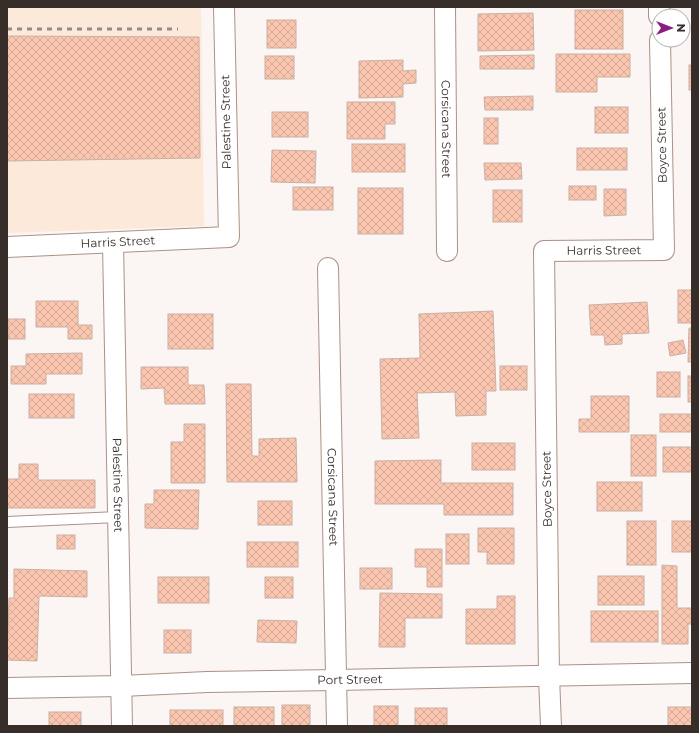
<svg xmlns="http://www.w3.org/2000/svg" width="699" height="733" viewBox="0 0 699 733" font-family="Montserrat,sans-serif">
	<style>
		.industrial { fill: #fde9d9 }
		.building { fill: url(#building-cross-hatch); stroke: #cab0a5 }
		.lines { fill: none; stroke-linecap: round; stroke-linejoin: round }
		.lane-casing { stroke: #ab9287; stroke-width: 12 }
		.street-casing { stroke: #ab9287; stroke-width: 22 }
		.lane { stroke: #fff; stroke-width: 10 }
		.street { stroke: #fff; stroke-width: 20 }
		.rail { stroke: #958c89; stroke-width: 3; stroke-dasharray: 5 5; stroke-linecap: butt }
		.labels { text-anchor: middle; stroke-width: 3; stroke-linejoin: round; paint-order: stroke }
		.street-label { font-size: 12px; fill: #382e29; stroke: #fff }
	</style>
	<defs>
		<pattern id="building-cross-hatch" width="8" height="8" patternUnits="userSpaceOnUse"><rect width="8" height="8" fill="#fac6af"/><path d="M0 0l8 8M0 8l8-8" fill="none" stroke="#d7aa97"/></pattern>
	</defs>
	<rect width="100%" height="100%" fill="#fbf5f3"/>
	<path class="industrial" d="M7 7H201L204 226 7 233Z"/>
	<g class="building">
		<rect x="575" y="10" width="48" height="39"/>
		<path d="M533 13 534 50 478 51V14Z"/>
		<rect x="267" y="20" width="29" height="28"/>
		<path d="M7 36 199 37 200 158 7 161Z"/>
		<path d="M556 54H630V77H597V92H556Z"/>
		<path d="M534 55V69H480V56Z"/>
		<rect x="265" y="56" width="29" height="23"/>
		<path d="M403 60V71L416 70V83L403 84V97L359 98V61Z"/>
		<rect x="689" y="65" width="3" height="25"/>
		<path d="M533 96V110H485L484 97Z"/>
		<path d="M347 102H395V124H385V139H347Z"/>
		<rect x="595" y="107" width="33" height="26"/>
		<rect x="272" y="112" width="36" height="25"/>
		<rect x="484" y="118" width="14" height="26"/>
		<rect x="352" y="144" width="53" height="28"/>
		<rect x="577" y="148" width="50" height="22"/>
		<path d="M272 150 316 151 315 183 271 182Z"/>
		<path d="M484 163H521L522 179 485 180Z"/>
		<rect x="569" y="186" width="27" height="14"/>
		<rect x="293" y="187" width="40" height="23"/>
		<rect x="358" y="188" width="45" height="46"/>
		<path d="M604 189H626V215L604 216Z"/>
		<rect x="493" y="190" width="29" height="32"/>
		<rect x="678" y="290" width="14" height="33"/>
		<path d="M36 301H78V325H92V339H68V327H36Z"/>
		<path d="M647 302 649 333 622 334V344L605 345 604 335H591L589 305Z"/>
		<path d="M493 311 496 391H486V415L456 416 455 392 417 393 419 438 382 439 380 359 420 358 419 314Z"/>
		<rect x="168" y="314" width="45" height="35"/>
		<rect x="8" y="319" width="17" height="20"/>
		<path d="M689 328H692V362H688Z"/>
		<path d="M683 340 686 353 670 356 668 343Z"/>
		<path d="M82 353V374H46V384H11V366H26V354Z"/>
		<rect x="500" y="366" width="27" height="24"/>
		<path d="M141 367H188V385H204L205 404H165L164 388 141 389Z"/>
		<rect x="657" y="372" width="23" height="25"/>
		<rect x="688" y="376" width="4" height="26"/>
		<path d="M226 384H251L252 456H259V439L296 438 297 482H227Z"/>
		<rect x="29" y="394" width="45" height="24"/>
		<path d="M591 396H629V432H579V419H591Z"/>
		<rect x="660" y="414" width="32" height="18"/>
		<path d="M184 424H205V483H171V442H184Z"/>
		<rect x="631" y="435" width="25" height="41"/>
		<rect x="472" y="443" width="43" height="27"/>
		<rect x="663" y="447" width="29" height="25"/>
		<path d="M441 460V483H513V515H444V504H375V461Z"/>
		<path d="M19 464H38V480H95V508H7V479H19Z"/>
		<rect x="597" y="482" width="45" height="29"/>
		<path d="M154 490H199L198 529 145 528V504H154Z"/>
		<rect x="258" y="501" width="34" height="24"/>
		<rect x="627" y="521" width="29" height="44"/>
		<rect x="672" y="521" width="20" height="31"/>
		<path d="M478 528H514V564H487V552H478Z"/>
		<rect x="446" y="534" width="23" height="30"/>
		<rect x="57" y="535" width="18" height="14"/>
		<rect x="247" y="542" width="51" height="25"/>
		<path d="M415 549H442V587H427V567H415Z"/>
		<path d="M662 565 677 566V608H692V624H688V644H662Z"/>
		<rect x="360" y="568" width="32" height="21"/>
		<path d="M14 569 87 571V597L39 596 37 661 7 660 9 598H14Z"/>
		<rect x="598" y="576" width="46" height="29"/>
		<rect x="158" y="577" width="51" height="26"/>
		<rect x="265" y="577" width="28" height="21"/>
		<path d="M380 593 442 594V618H405V647H379Z"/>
		<path d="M497 596H515V644H466V609H497Z"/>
		<rect x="591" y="611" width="67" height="31"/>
		<path d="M258 620 297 621 296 643 257 642Z"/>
		<rect x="164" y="630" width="27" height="23"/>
		<rect x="282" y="705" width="28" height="21"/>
		<rect x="374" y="706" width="24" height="20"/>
		<rect x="234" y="707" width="40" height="19"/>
		<rect x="668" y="707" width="24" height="19"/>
		<rect x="415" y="708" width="32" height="18"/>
		<rect x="170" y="710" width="53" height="16"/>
		<rect x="49" y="712" width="32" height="14"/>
	</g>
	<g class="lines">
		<g class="lane-casing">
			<path id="lane" d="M7 522 118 517"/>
		</g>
		<g class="street-casing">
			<g id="street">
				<path id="s1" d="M445 7 447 251"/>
				<path d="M659 7V16"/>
				<path id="s2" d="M113 243 122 726"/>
				<path id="s3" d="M7 247 229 237 224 7"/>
				<path id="s4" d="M328 268 337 726"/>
				<path id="s5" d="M7 688 121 686 207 682 336 680 692 673"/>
				<path id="s6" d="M551 726 549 677 544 251 664 250 660 40"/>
			</g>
		</g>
		<use href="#lane" class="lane"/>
		<use href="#street" class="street"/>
		<path class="rail" d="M7 29H178"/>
	</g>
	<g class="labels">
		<g class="street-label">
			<text transform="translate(226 122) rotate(-91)" y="4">Palestine Street</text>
			<text dy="4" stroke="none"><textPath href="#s1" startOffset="122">Corsicana Street</textPath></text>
			<text transform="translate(662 145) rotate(-91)" y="4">Boyce Street</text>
			<text dy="4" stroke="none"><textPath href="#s3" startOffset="111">Harris Street</textPath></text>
			<text dy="4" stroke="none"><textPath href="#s6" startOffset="535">Harris Street</textPath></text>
			<text dy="4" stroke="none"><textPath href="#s2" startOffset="242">Palestine Street</textPath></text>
			<text transform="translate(547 489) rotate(-91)" y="4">Boyce Street</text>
			<text dy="4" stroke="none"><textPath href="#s4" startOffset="229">Corsicana Street</textPath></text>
			<text dy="4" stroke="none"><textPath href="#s5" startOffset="343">Port Street</textPath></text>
		</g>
	</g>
	<rect width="699" height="733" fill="none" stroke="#382e29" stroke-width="16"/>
	<g transform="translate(671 28) rotate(90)"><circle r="19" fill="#ffffff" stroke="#afaba9"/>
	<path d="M0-3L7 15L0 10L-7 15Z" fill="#8d1e81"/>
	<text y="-6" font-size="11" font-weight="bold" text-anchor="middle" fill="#382e29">N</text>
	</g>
</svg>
